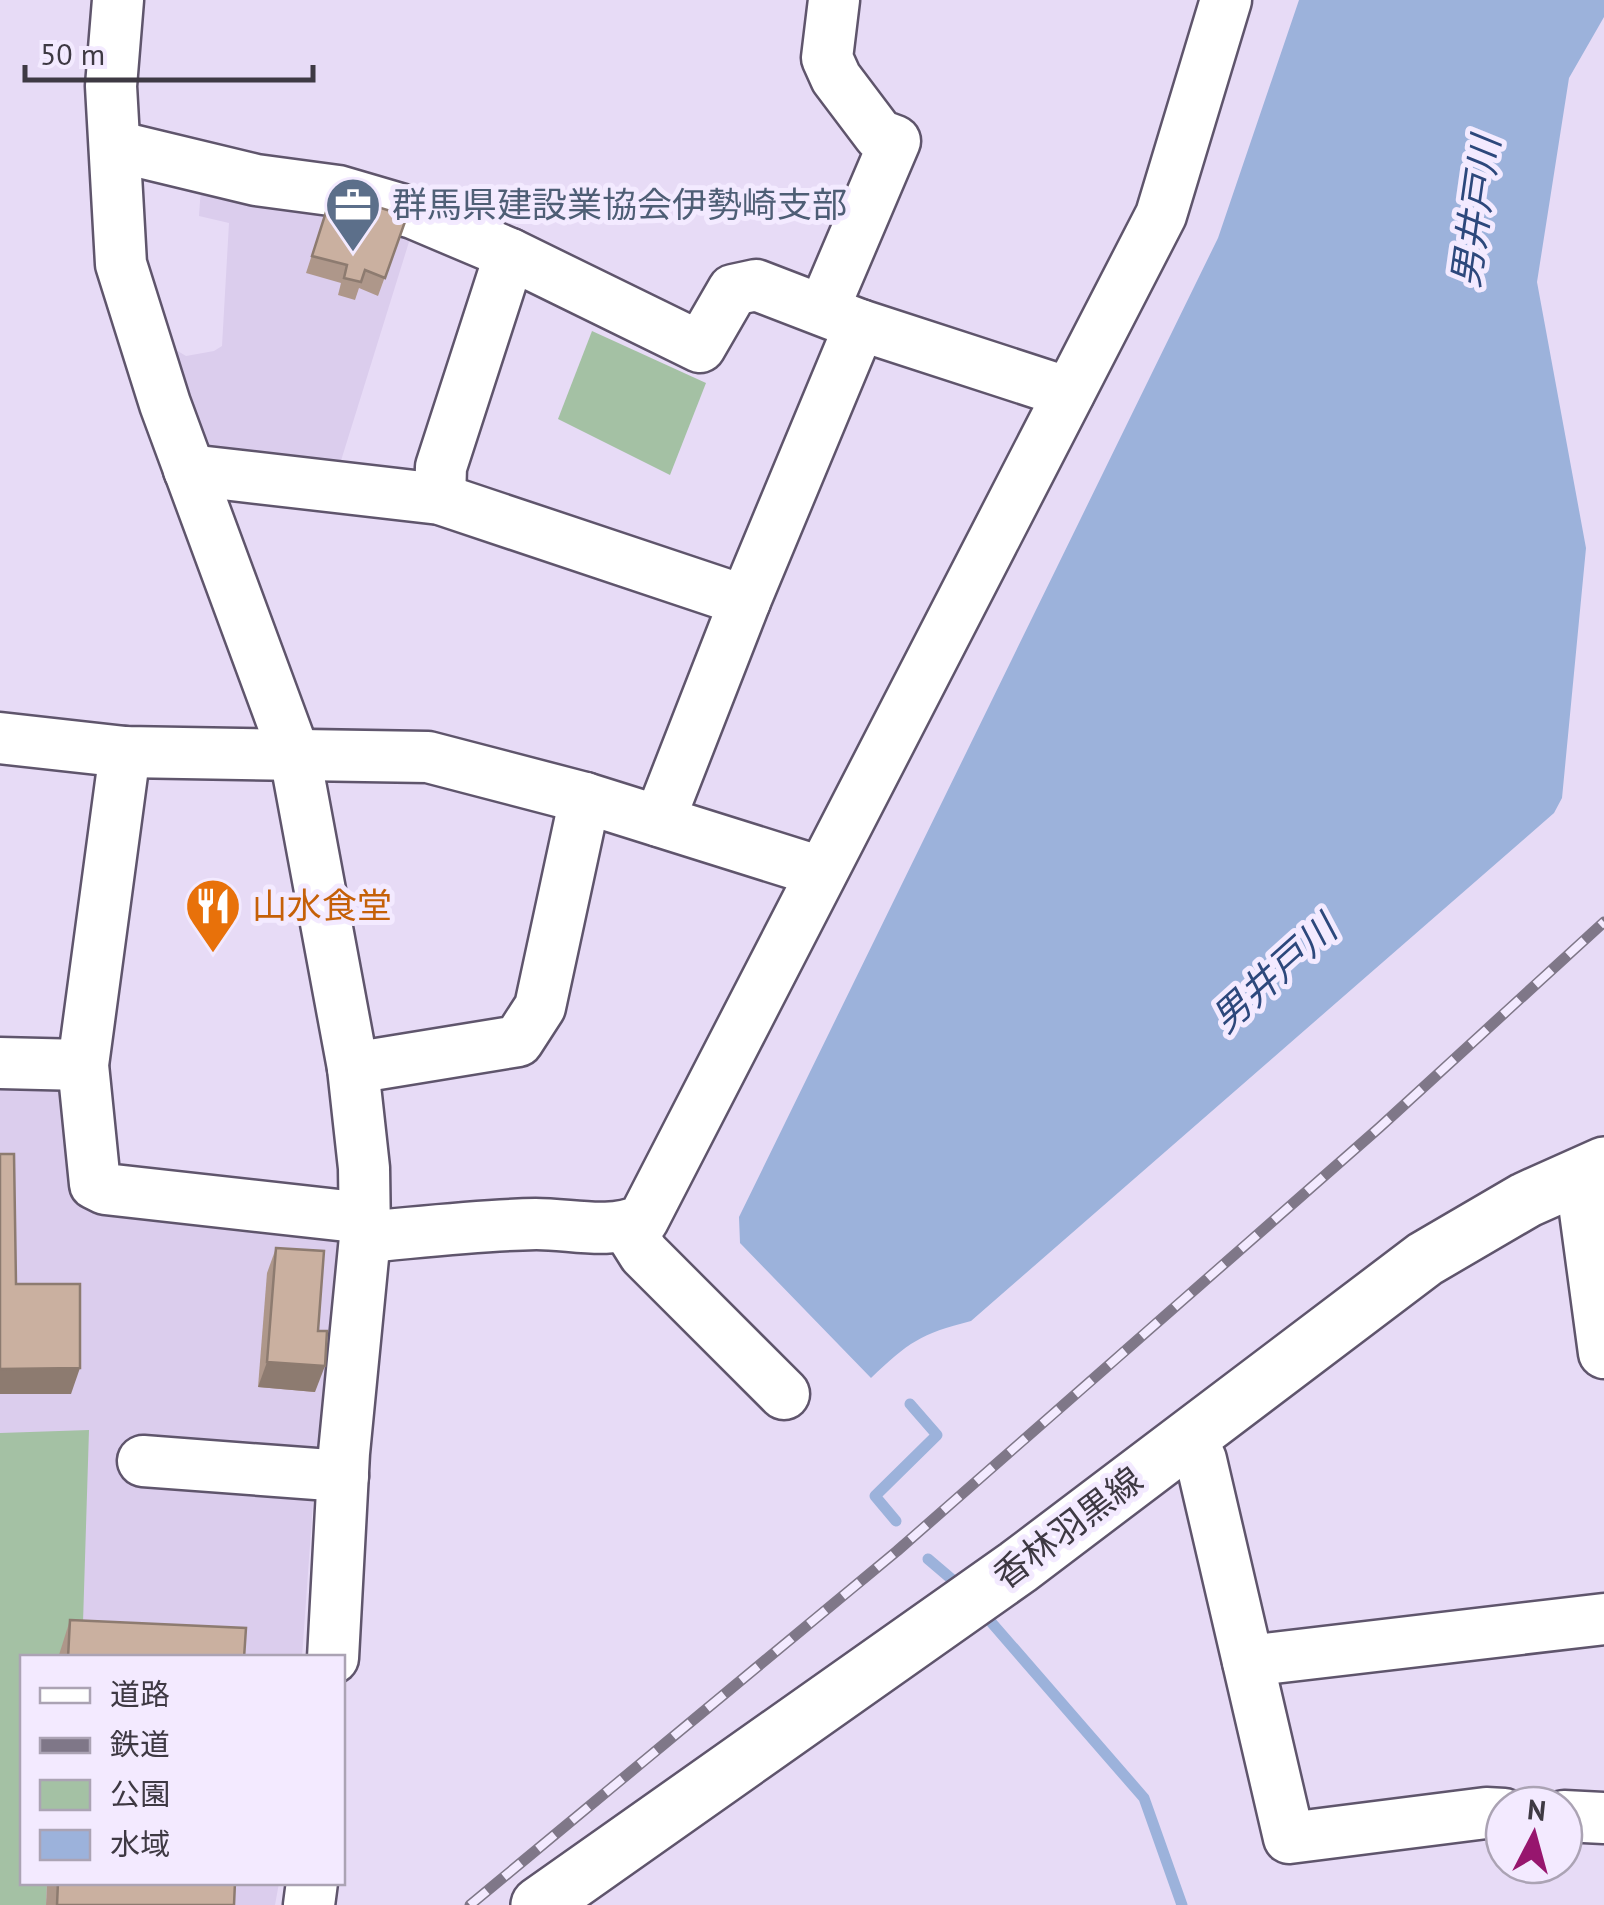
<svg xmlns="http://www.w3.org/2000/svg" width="1604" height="1905" viewBox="0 0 1604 1905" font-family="'PT Sans','Noto Sans JP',sans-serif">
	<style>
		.built { fill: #dbcded }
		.green { fill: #a4c1a4 }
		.water { fill: #9cb2db }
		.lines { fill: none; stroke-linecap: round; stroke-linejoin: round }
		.stream { stroke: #9cb2db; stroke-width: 11 }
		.minor-casing { stroke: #5f556c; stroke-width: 55 }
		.major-casing { stroke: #5f556c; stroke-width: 60 }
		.minor { stroke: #fff; stroke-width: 50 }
		.major { stroke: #fff; stroke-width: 55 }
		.rail-casing { stroke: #7f7788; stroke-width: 11 }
		.rail { stroke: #f3eaff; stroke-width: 8; stroke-dasharray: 22; stroke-linecap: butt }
		.wall { fill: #ae978a }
		.shaded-wall { fill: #8d7b70 }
		.building { fill: #cab0a0; stroke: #8d7b70; stroke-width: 2.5 }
		.labels { text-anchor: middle; stroke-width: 10; stroke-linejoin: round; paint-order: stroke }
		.service-label { font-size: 35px; fill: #4e5e75; stroke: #f3eaff; text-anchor: start }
		.food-label { font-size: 35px; fill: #c56008; stroke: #f3eaff; text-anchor: start }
		.street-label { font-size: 35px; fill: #3e3943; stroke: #f3eaff }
		.water-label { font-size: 38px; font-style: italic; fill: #2d487c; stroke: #f3eaff }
	</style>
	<rect width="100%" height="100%" fill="#e7dbf6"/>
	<g class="built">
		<path d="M202 173 413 229 335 480 212 466 171 347 186 356 214 351 222 346 229 223 199 216Z"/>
		<path d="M0 1079 73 1081 83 1188 339 1229 315 1475 302 1657 22 1658V1882L279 1883 275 1905H0Z"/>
	</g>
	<g class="green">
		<path d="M592 331 706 383 670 475 558 419Z"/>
		<path d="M89 1430 82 1655 22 1658V1882L47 1883 46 1905H0V1433Z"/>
	</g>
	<path class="water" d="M1299 0H1604V17L1569 78 1537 282 1586 548 1562 798 1554 813 971 1321C920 1334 909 1342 871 1378L740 1243 739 1217 1218 238Z"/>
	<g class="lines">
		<g class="stream">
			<path d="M896 1521 875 1496 937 1435 910 1404"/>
			<path d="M928 1559 955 1582"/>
			<path d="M991 1622 1144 1798 1182 1905"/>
		</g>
		<g class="minor-casing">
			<g id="minor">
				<path d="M118 0 111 86 121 264 165 404 295 756 353 1068 364 1168 365 1237 344 1453 333 1658"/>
				<path d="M115 146 256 180 338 191 413 213 510 254"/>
				<path d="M823 310 895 141 879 135 836 78 827 58 834 0"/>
				<path d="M189 470 440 499 745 601"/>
				<path d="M440 499 441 467 510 254 700 347 733 290 756 285 860 325 1069 393"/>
				<path d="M0 738 125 752 428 757 585 798 821 872"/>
				<path d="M125 752 83 1065 95 1184 105 1189 365 1218"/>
				<path d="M659 821 745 601 860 325"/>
				<path d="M0 1063 83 1065"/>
				<path d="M353 1068 518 1041 540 1007 585 798"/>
				<path d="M1573 1178 1584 1204 1604 1353"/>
				<path d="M627 1227 644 1254 784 1394"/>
				<path d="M365 1237C422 1232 479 1225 536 1224 572 1224 608 1235 643 1220L1161 215 1226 0"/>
				<path d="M1190 1436 1201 1460 1289 1838 1486 1813 1504 1814"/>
				<path d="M143 1461 343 1476"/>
				<path d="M1248 1661 1604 1619"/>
				<path d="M1564 1816 1604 1818"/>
				<path d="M309 1905 312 1882"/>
			</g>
		</g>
		<g class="major-casing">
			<path id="major" d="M539 1905 1018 1567 1425 1259 1526 1200 1604 1165"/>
		</g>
		<use href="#minor" class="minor"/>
		<use href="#major" class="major"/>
		<g class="rail-casing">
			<path id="rail" d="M470 1905 897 1551 1380 1127 1604 922"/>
		</g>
		<use href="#rail" class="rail"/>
	</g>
	<g class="wall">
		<path d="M332 193 407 216 378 296 359 288 355 300 338 295 341 283 306 273Z"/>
		<path d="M276 1248 318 1331 315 1392 258 1387 267 1273Z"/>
		<path d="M70 1620 244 1658H58Z"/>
		<path d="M47 1882H235L234 1905H46Z"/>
	</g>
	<g class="shaded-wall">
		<path d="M267 1362 325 1366 315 1392 258 1387Z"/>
		<path d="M80 1368 71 1394H0V1369Z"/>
	</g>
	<g class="building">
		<path d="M332 193 407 216 385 278 365 270 361 282 344 278 347 265 312 256Z"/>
		<path d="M0 1154H14L16 1284H80V1368L0 1369Z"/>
		<path d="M276 1248 324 1251 318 1331H327L325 1366 267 1362Z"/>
		<path d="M70 1620 246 1628 244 1658H68Z"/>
		<path d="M58 1882H235L234 1905H57Z"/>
	</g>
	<defs>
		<g id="office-pin" transform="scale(2.875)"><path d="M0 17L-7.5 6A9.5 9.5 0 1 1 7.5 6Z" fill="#5c6f8a" stroke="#f3eaff"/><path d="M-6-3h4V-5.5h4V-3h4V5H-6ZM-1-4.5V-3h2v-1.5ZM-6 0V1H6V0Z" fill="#fff"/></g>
		<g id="restaurant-pin" transform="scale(2.875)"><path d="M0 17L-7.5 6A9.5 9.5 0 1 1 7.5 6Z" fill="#e8710a" stroke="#f3eaff"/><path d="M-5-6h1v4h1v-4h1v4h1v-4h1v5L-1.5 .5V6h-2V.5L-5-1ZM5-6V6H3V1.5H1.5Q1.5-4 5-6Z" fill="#fff"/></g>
	</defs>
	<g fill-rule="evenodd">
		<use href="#office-pin" x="353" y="205"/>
		<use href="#restaurant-pin" x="213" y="906"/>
	</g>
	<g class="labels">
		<g class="service-label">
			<text x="392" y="217">群馬県建設業協会伊勢崎支部</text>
		</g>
		<g class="food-label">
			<text x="252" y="918">山水食堂</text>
		</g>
		<g class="street-label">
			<text transform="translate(1068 1528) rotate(-37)" y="12">香林羽黒線</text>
		</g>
		<g class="water-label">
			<text transform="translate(1476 212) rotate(-82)" y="13">男井戸川</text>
			<text transform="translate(1274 974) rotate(-42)" y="13">男井戸川</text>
		</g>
	</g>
	<rect x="20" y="1655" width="325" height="230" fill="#f3eaff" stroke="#aba3b4" stroke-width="2.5"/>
	<rect x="40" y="1688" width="50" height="15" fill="#ffffff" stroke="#aba3b4" stroke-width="2.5"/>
	<text x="110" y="1705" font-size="30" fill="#3e3943">道路</text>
	<rect x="40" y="1738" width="50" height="15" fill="#7f7788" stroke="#aba3b4" stroke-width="2.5"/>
	<text x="110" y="1755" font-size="30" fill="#3e3943">鉄道</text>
	<rect x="40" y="1780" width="50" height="30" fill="#a4c1a4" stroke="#aba3b4" stroke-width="2.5"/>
	<text x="110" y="1805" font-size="30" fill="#3e3943">公園</text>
	<rect x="40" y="1830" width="50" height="30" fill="#9cb2db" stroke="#aba3b4" stroke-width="2.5"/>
	<text x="110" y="1855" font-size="30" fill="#3e3943">水域</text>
	<g transform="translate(1534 1835) rotate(6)"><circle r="48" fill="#f3eaff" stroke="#aba3b4" stroke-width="2.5"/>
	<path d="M0-8L18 38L0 25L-18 38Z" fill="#97166e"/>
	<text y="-15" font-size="28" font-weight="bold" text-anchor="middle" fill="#3e3943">N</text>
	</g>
	<path d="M25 65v15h288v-15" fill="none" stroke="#3e3943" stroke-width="5"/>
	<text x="40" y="65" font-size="30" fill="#3e3943" stroke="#f3eaff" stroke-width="8" paint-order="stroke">50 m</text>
</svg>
